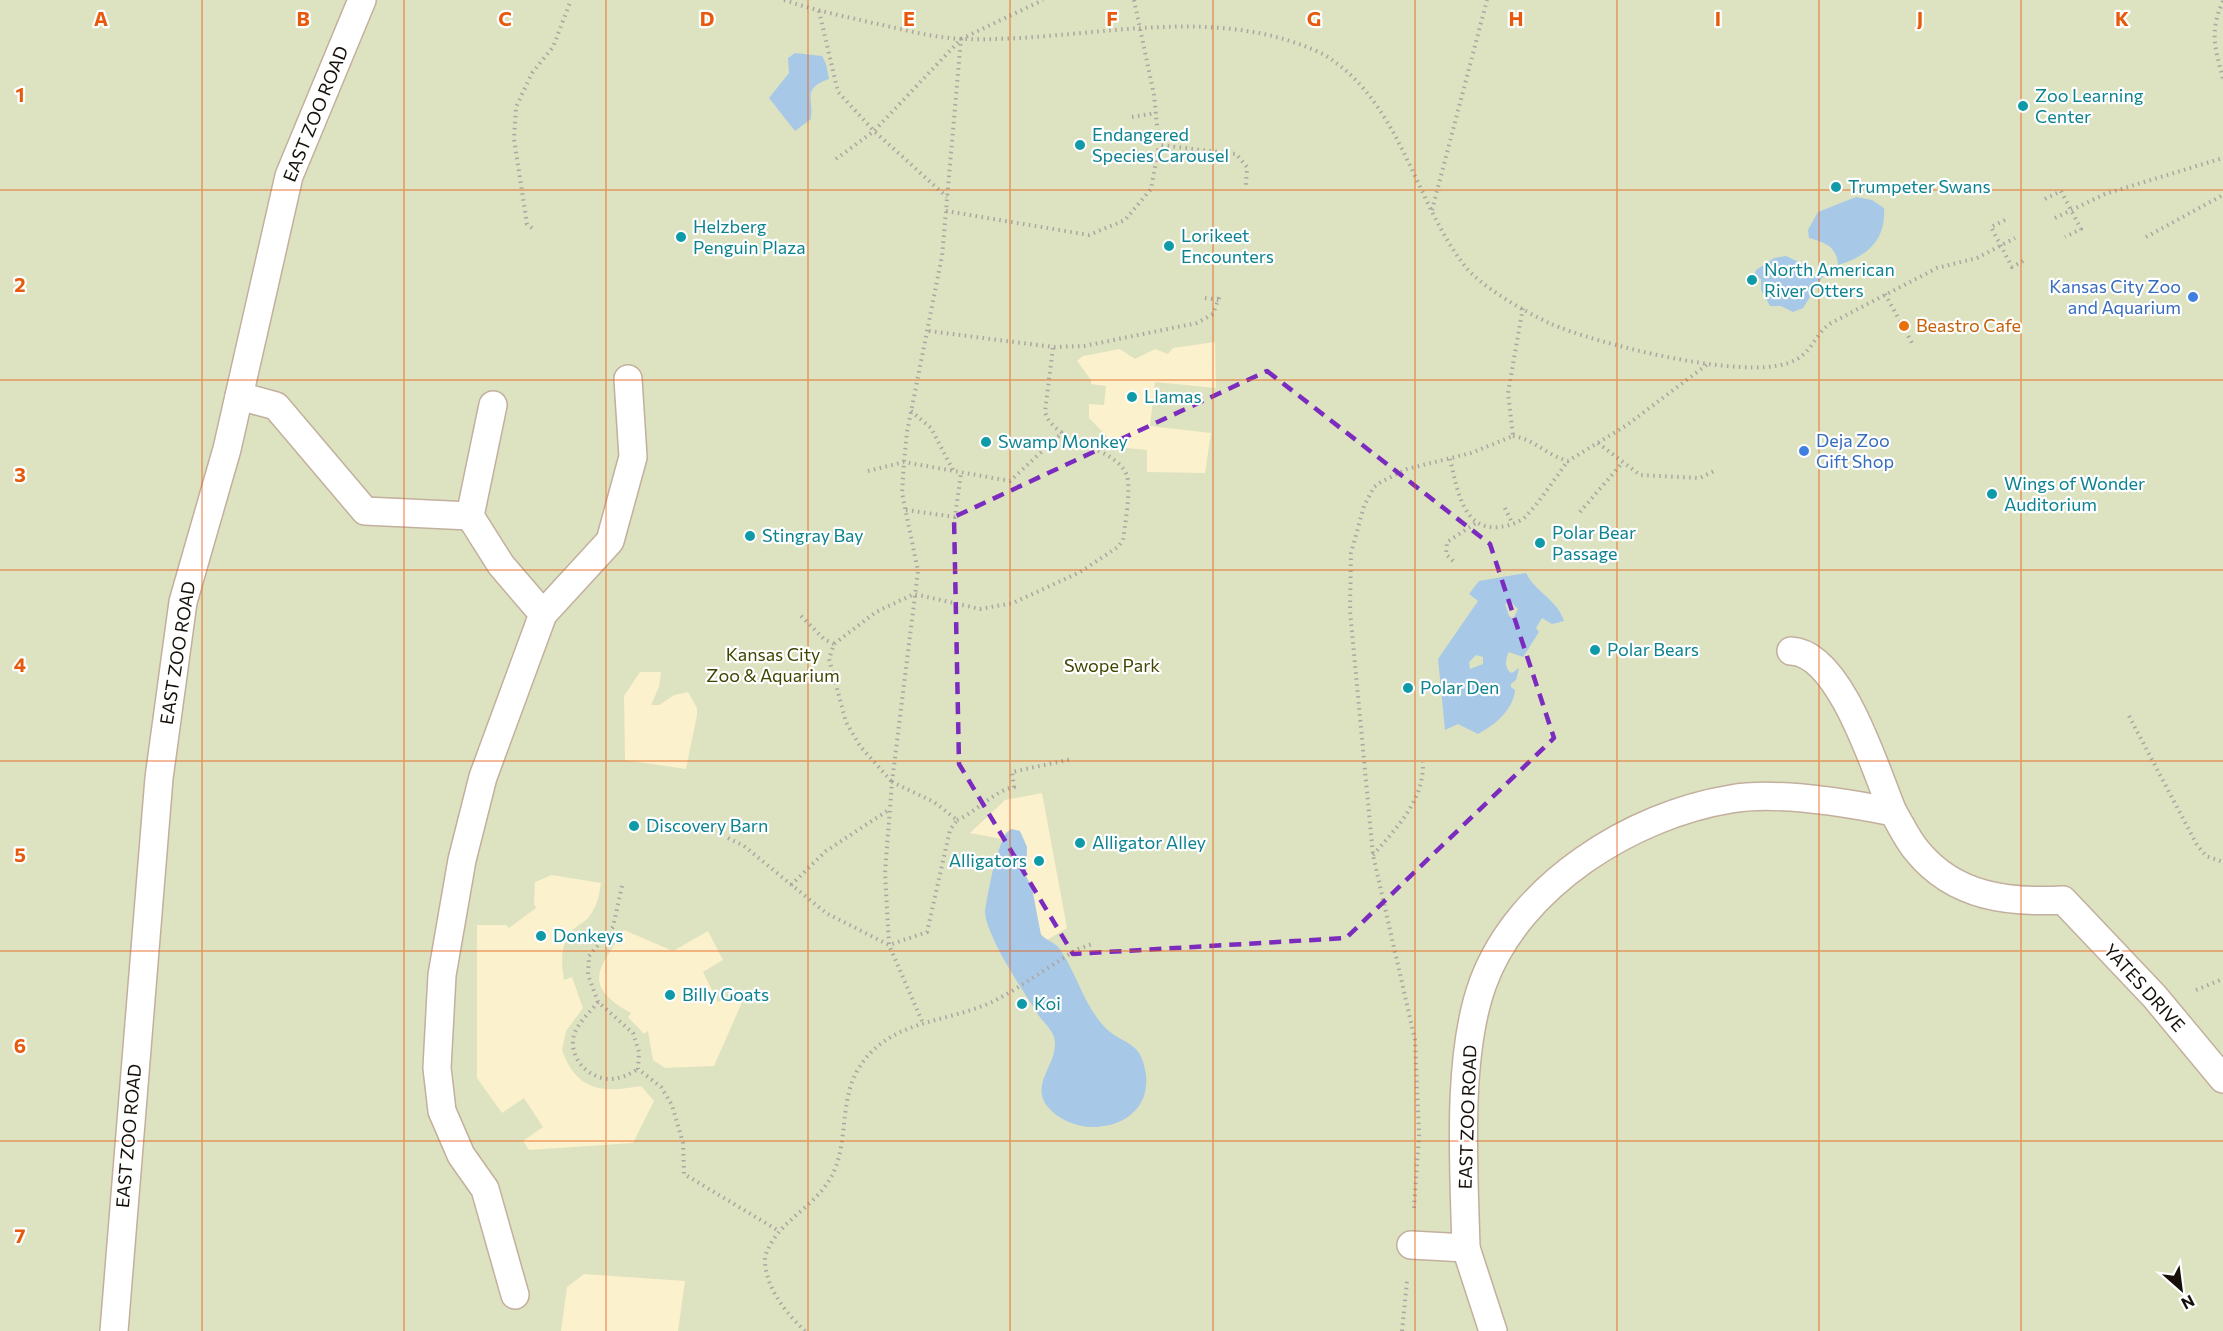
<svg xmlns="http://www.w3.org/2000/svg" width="2223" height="1331" viewBox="0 0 2223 1331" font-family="Commissioner,sans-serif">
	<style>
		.green { fill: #dde2c1 }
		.sand { fill: #fbf1cc }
		.water { fill: #a7c8e7; fill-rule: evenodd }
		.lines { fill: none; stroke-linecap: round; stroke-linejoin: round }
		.service-casing { stroke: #c3af9d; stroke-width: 30 }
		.path { stroke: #aba6a1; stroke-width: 4; stroke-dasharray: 1.5 4.5; stroke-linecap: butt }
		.service { stroke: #fff; stroke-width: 27 }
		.marked { fill: none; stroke: #7b2cbf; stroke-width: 4.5; stroke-dasharray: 12 8; stroke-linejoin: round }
		.grid { fill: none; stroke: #e8590c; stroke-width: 1.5; stroke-opacity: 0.55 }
		.culture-dot { fill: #0f9aa8; stroke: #fff; stroke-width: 2 }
		.shop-dot { fill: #3f7fe0; stroke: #fff; stroke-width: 2 }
		.food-dot { fill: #e8710a; stroke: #fff; stroke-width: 2 }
		.labels { text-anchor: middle; stroke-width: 4.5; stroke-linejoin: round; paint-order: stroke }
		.culture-label { font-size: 18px; fill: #0d838f; stroke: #fff; text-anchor: start }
		.street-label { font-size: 18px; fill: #17100a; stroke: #fff }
		.shop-label { font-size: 18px; fill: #366cbe; stroke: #fff; text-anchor: end }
		.food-label { font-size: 18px; fill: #c56008; stroke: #fff; text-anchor: start }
		.park-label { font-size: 18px; fill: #414500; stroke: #fff }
		.grid-label { font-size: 20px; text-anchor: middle; font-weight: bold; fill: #e8590c; stroke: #fff; stroke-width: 4.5; stroke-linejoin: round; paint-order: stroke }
	</style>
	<rect width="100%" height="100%" fill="#fefaf6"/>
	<rect class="green" x="0" y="0" width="2223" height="1331"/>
	<g class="sand">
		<path d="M1215 342 1216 388 1155 382 1150 426 1211 433 1205 473 1147 472V450L1117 447 1089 418V404L1104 405 1106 386 1091 384V380L1077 361 1083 356 1120 349 1135 359 1155 349 1168 354 1173 348Z"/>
		<path d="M640 672H661L659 687 651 705H659L674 695 688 692 697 708V715L686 769 625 760 624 696Z"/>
		<path d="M1042 793 1067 928 1047 940 1039 932 1032 888 1026 876 1027 847 1006 832 1002 839 970 833 1005 800Z"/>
		<path d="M552 875 601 883C599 896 597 907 588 918 584 923 577 925 573 930 560 944 561 962 564 980L572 977 583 1008 566 1031 562 1050C577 1092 603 1093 641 1086L654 1101 633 1143 529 1150 523 1141 543 1127 524 1098 502 1113 477 1078V925H506L509 928 536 908 534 904 535 882Z"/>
		<path d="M624 930 673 951 708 931 723 960 703 972 718 1002 738 992 743 1000 714 1066 665 1068 653 1060 648 1031 644 1034 628 1017 631 1013C580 985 600 968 624 930Z"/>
		<path d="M584 1274 685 1281 678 1331H561L567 1287Z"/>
	</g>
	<g class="water">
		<path d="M795 53 822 56 826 64 829 79C801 89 814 98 811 119L795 131 769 98 789 73 788 58Z"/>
		<path d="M1856 197 1872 200 1884 208C1886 240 1868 256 1838 265 1837 247 1825 242 1809 238L1808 230 1818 212Z"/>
		<path d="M1786 256 1803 264 1806 276H1823L1803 308 1793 312 1781 306H1770L1761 290V279L1754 276 1756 270 1774 258Z"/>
		<path d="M1526 573C1536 593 1557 599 1564 621L1552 624 1542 618 1536 628 1539 632 1523 657 1509 652C1505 659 1504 669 1512 673L1519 668 1516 680 1511 684V687L1515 690C1513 710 1496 724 1478 734L1458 724 1445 730 1438 659 1478 601 1469 594 1479 581ZM1511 602 1518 609 1513 619 1509 616 1505 604ZM1476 655 1483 657V664L1470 669 1469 662Z"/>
		<path d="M1011 829 1020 831 1027 847 1026 876 1032 888 1041 935C1046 940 1054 942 1059 948 1076 972 1082 1000 1101 1023 1120 1047 1141 1036 1146 1075 1152 1130 1077 1143 1047 1106 1029 1082 1061 1062 1054 1037 1050 1026 1041 1021 1036 1011 1020 986 994 948 986 919L985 911C988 894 997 837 1011 829Z"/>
	</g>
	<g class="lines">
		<g class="service-casing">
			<g id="service">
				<path d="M239 396 276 406 365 511 470 516 501 565 543 614 483 777 462 860 442 975 437 1068 442 1111 461 1155 485 1189 515 1295"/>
				<path d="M470 516 493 405"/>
				<path d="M543 614 610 541 633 457 628 379"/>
				<path d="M1791 651C1841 653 1876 772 1893 812"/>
				<path d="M1411 1245 1466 1248C1464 1170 1456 1056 1483 983 1519 885 1632 815 1731 799 1776 791 1848 803 1893 812 1901 825 1908 841 1918 852 1955 897 2009 903 2063 900L2155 997 2223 1079"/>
				<path d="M1466 1248 1493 1331"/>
				<path d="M114 1331 159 778 183 602 227 449 289 176 362 0"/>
			</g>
		</g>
		<g class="path">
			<path d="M784 0C813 10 843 16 873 23 902 29 933 38 963 39 1084 43 1210 0 1323 54 1400 100 1413 198 1464 265 1481 287 1524 311 1549 323 1596 344 1741 380 1788 363 1813 355 1813 335 1831 323L1937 268 1977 258 2015 238"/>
			<path d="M1134 0 1154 95 1159 145 1236 154 1247 167 1246 185"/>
			<path d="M2223 1C2209 33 2215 47 2223 79"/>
			<path d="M819 11 838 92 874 131 947 197"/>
			<path d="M1132 117 1156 113"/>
			<path d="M836 159 874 131 961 39 1043 0"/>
			<path d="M2045 199 2061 191 2081 229 2065 237"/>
			<path d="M1432 210 1487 0"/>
			<path d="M946 211 1089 235 1125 220 1151 189 1159 145"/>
			<path d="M2055 218 2105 194 2223 158"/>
			<path d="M2005 220 1991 227 2012 267 2025 260"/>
			<path d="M532 228 527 224 514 139 516 107 532 73 553 47 571 0"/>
			<path d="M2146 237 2223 195"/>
			<path d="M1885 294 1912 343"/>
			<path d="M1205 298 1219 300"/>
			<path d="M929 331 1053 347 1084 346 1197 323 1213 314 1220 295"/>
			<path d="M911 411 931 428 953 470"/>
			<path d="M1513 436C1534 439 1548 456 1568 461L1627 425 1709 363"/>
			<path d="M1598 443 1640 475 1700 478 1716 470"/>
			<path d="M1450 459C1457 487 1462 531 1499 527 1508 526 1518 523 1525 517 1541 501 1554 479 1568 461"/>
			<path d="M868 471 904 462 1010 481 1063 432"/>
			<path d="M1505 508 1512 523"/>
			<path d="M906 510 955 517 961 473"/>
			<path d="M1580 512 1623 462"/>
			<path d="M1453 561 1446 554 1447 542 1476 523"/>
			<path d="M801 616 824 639 834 644"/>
			<path d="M2129 716 2197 845 2206 856 2223 862"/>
			<path d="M891 781 860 746 846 722 829 659 834 644 876 612 914 594 980 609 1013 603 1080 572 1118 547 1123 540C1125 526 1131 489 1127 476 1116 445 1055 445 1045 412L1053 347"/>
			<path d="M892 782 918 571 902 493 904 462 907 432 942 256 961 39"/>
			<path d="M957 820C978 811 992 792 1014 787L1012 772 1072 759"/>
			<path d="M728 838 744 846 826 913 889 945 927 932 950 830 957 820 934 802 892 782 885 873 889 945 922 1021"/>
			<path d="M1373 855C1397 827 1424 801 1423 762"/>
			<path d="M791 885 826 851 887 811"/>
			<path d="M622 886 613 927 589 956 588 975 598 1002 633 1033 639 1052 638 1069 661 1087 672 1105 683 1143 684 1174 779 1231"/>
			<path d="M2196 990 2223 979"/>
			<path d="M598 1002C591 1011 580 1021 575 1032 566 1056 588 1080 612 1079 622 1078 630 1074 638 1069"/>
			<path d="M1414 1208 1419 1136 1415 1040 1373 855 1350 611 1351 553 1364 506 1374 487 1381 482 1407 469 1471 453 1513 436 1508 393 1523 307"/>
			<path d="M805 1331C785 1312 764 1286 765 1257 776 1221 814 1209 831 1177 849 1145 839 1104 857 1071 887 1019 944 1024 992 1002 1022 987 1049 966 1078 949L1092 944"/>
			<path d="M1402 1331 1407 1281"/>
		</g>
		<use href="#service" class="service"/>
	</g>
	<path class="marked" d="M1267 371 1490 544 1554 738 1346 938 1073 954 959 764 954 517Z"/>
	<path class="grid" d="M202 0V1331M404 0V1331M606 0V1331M808 0V1331M1010 0V1331M1213 0V1331M1415 0V1331M1617 0V1331M1819 0V1331M2021 0V1331M0 190H2223M0 380H2223M0 570H2223M0 761H2223M0 951H2223M0 1141H2223"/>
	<g class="culture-dot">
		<circle cx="2023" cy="106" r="6"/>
		<circle cx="1080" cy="145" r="6"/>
		<circle cx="1836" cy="187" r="6"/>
		<circle cx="681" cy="237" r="6"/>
		<circle cx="1169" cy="246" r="6"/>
		<circle cx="1752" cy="280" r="6"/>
		<circle cx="1132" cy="397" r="6"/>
		<circle cx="986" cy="442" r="6"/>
		<circle cx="1992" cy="494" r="6"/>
		<circle cx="750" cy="536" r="6"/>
		<circle cx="1540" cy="543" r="6"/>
		<circle cx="1595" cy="650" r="6"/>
		<circle cx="1408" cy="688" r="6"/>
		<circle cx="634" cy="826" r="6"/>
		<circle cx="1080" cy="843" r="6"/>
		<circle cx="1039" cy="861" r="6"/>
		<circle cx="541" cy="936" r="6"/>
		<circle cx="670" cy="995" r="6"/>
		<circle cx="1022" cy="1004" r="6"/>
	</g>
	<g class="shop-dot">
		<circle cx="2193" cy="297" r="6"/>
		<circle cx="1804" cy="451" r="6"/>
	</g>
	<circle class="food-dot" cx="1904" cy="326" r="6"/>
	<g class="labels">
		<g class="culture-label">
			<text x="2035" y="102">Zoo Learning<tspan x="2035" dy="21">Center</tspan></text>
			<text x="1092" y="141">Endangered<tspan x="1092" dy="21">Species Carousel</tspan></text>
			<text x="1848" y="193">Trumpeter Swans</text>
			<text x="693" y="233">Helzberg<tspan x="693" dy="21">Penguin Plaza</tspan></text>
			<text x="1181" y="242">Lorikeet<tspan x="1181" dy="21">Encounters</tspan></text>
			<text x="1764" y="276">North American<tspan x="1764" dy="21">River Otters</tspan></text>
			<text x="1144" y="403">Llamas</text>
			<text x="998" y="448">Swamp Monkey</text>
			<text x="2004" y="490">Wings of Wonder<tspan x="2004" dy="21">Auditorium</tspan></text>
			<text x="1552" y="539">Polar Bear<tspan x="1552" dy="21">Passage</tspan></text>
			<text x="762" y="542">Stingray Bay</text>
			<text x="1607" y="656">Polar Bears</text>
			<text x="1420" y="694">Polar Den</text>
			<text x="646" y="832">Discovery Barn</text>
			<text x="1092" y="849">Alligator Alley</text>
			<text x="1027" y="867" text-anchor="end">Alligators</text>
			<text x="553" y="942">Donkeys</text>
			<text x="682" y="1001">Billy Goats</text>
			<text x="1034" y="1010">Koi</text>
		</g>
		<g class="street-label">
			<text transform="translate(316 114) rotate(-68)" y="6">EAST ZOO ROAD</text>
			<text transform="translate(178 653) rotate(-81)" y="6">EAST ZOO ROAD</text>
			<text transform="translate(2144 988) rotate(48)" y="6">YATES DRIVE</text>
			<text transform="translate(1468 1117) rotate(-88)" y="6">EAST ZOO ROAD</text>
			<text transform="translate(129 1136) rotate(-85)" y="6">EAST ZOO ROAD</text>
		</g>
		<g class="shop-label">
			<text x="2181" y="293">Kansas City Zoo<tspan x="2181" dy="21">and Aquarium</tspan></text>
			<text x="1816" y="447" text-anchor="start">Deja Zoo<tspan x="1816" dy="21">Gift Shop</tspan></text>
		</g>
		<g class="food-label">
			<text x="1916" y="332">Beastro Cafe</text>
		</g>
		<g class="park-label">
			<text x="773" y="661">Kansas City<tspan x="773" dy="21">Zoo &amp; Aquarium</tspan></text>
			<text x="1112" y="672">Swope Park</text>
		</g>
	</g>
	<g class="grid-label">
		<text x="101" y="26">A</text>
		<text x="303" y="26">B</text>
		<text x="505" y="26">C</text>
		<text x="707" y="26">D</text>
		<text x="909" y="26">E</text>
		<text x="1112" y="26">F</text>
		<text x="1314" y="26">G</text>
		<text x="1516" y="26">H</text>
		<text x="1718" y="26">I</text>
		<text x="1920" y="26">J</text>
		<text x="2122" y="26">K</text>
		<text x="20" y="102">1</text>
		<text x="20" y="292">2</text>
		<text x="20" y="482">3</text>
		<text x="20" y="672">4</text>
		<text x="20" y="862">5</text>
		<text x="20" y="1053">6</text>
		<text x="20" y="1243">7</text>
	</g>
	<g transform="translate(2181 1289) rotate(152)" stroke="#ffffff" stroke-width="4.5" paint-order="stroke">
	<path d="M0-4.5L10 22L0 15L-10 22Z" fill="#17100a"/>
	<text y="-9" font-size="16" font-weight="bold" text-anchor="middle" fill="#17100a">N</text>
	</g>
</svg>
